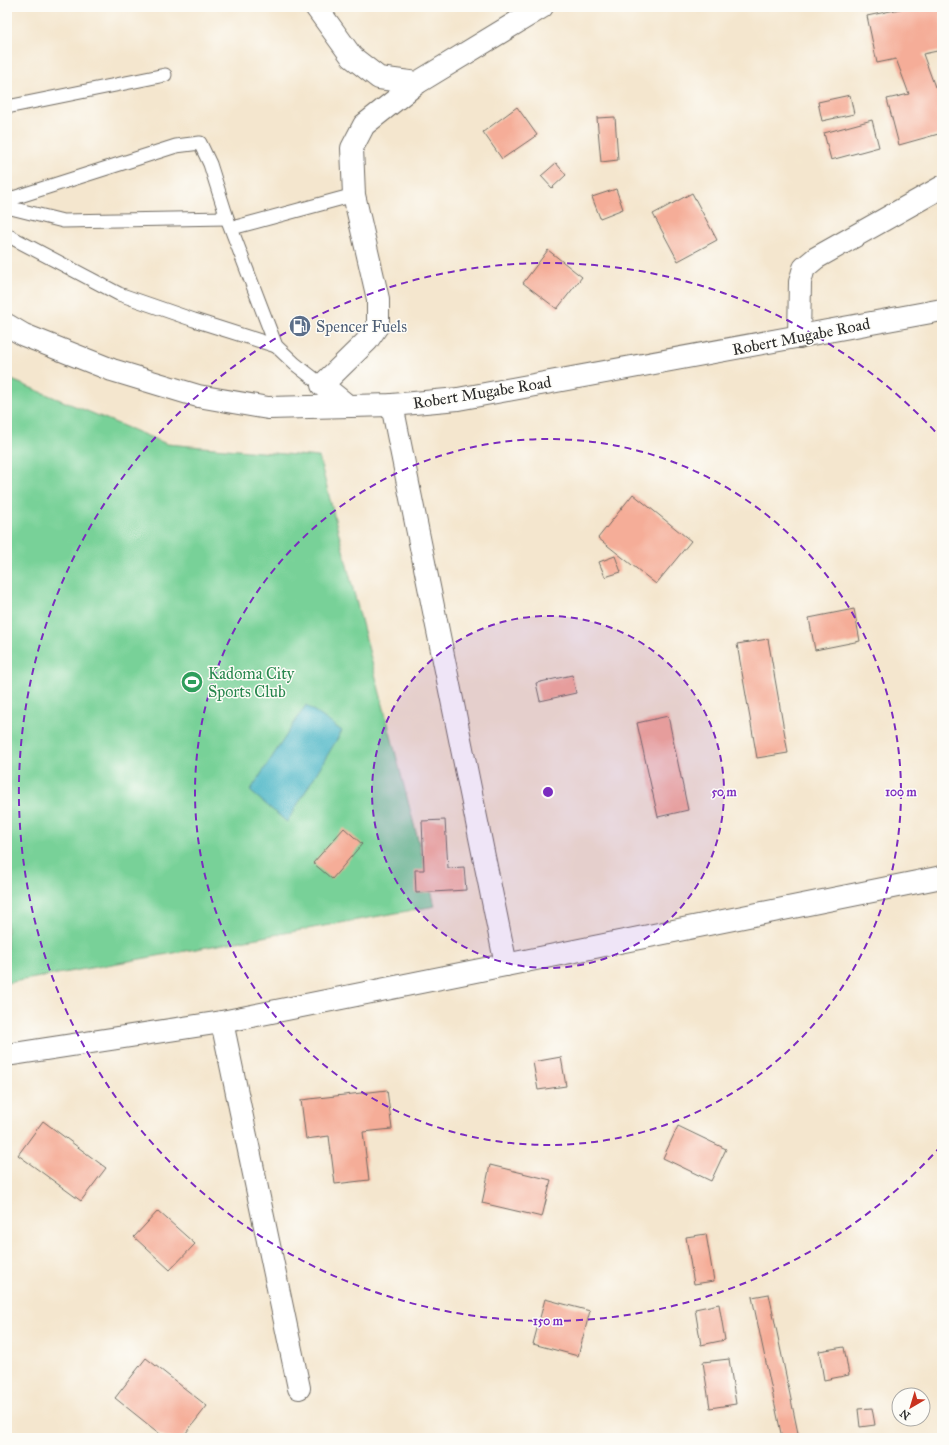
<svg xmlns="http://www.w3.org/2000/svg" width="949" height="1445" viewBox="0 0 949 1445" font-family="'IM FELL Great Primer',serif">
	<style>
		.green { fill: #78d198; stroke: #527e62 }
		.water { fill: #49b5c6; stroke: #3a7078 }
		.building { fill: #f5ad98 }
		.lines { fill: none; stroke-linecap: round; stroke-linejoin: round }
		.service-casing { stroke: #716c64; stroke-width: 15 }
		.minor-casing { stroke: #716c64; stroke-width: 24 }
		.tertiary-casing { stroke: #716c64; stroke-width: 24 }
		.service { stroke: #fff; stroke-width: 13 }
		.minor { stroke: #fff; stroke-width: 22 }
		.tertiary { stroke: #fff; stroke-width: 22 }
		.ring { fill: none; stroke: #7b2cbf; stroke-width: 2; stroke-dasharray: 7 5 }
		.labels { text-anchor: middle; stroke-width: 3; stroke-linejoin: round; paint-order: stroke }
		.service-label { font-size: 16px; fill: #4e5e75; stroke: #fdfcf7; text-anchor: start }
		.street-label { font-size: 16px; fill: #2b2b2b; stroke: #fdfcf7 }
		.leisure-label { font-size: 16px; fill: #27864d; stroke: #fdfcf7; text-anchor: start }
		.centre { fill: #7b2cbf; stroke: #fdfcf7; stroke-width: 2 }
		.ring-label { font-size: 12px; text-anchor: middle; font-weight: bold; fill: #7b2cbf; stroke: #fdfcf7; stroke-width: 3; stroke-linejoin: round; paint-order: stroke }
	</style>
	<rect width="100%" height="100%" fill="#fdfcf7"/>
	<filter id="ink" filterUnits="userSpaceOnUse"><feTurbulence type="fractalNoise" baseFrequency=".025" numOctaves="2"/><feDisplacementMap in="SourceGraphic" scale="8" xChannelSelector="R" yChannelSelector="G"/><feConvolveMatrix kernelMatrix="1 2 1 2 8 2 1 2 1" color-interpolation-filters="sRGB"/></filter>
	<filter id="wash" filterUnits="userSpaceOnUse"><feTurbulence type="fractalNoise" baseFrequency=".012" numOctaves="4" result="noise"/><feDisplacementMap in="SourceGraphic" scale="16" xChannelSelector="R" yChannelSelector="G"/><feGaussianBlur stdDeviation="0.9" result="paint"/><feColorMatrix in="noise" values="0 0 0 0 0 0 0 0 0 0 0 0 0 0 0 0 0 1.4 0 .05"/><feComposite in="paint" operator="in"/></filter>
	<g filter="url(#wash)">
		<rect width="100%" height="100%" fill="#f4e6ce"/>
		<path class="green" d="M7 378 167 444 319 457 435 906 7 983Z"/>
		<path class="water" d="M306 705 342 731 287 822 250 791Z"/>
		<g id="blocks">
			<g class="building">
				<path d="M909 7H941L942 50 923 54 935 87 942 85V133L899 145 887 99 909 94 896 59 877 63 867 16Z"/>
				<path d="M850 95 854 114 822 121 818 102Z"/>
				<path d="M517 107 537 135 502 159 483 132Z"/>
				<path d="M615 117 618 160 601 162 597 118Z"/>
				<path d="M872 120 879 147 831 160 824 133Z"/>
				<path d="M556 163 566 175 552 188 541 176Z"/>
				<path d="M616 189 623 209 600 218 592 197Z"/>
				<path d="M692 193 717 240 678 261 653 214Z"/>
				<path d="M548 250 582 277 557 309 523 283Z"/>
				<path d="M633 494 691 541 656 584 598 538Z"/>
				<path d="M615 556 621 572 605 577 599 562Z"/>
				<path d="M854 609 860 641 815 650 809 618Z"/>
				<path d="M768 639 788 753 757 758 737 644Z"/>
				<path d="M572 675 576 693 540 701 536 683Z"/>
				<path d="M668 716 688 810 658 817 637 723Z"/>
				<path d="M445 820 448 868 464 867 466 890 416 893 415 870H424L422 821Z"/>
				<path d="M344 828 362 844 332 879 313 863Z"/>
				<path d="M561 1057 566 1086 538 1090 533 1062Z"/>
				<path d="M387 1090 392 1129 363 1132 369 1180 335 1184 329 1136 306 1139 301 1100Z"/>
				<path d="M43 1121 106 1168 81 1201 18 1155Z"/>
				<path d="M678 1126 726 1149 711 1181 663 1158Z"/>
				<path d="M490 1165 551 1180 542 1217 482 1203Z"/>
				<path d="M158 1211 195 1244 170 1270 134 1237Z"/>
				<path d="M706 1234 714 1281 694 1284 686 1237Z"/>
				<path d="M769 1294 799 1438H782L752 1297Z"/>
				<path d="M545 1299 590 1311 578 1356 533 1344Z"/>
				<path d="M719 1304 725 1340 701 1345 695 1309Z"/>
				<path d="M844 1347 849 1375 824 1380 819 1351Z"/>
				<path d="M146 1358 207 1406 182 1438H165L115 1398Z"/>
				<path d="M729 1359 736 1404 710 1408 703 1362Z"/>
				<path d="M872 1408 875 1425 860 1427 858 1409Z"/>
			</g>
		</g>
	</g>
	<g filter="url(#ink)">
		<use href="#blocks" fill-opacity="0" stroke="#716c64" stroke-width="1"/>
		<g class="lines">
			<g class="service-casing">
				<g id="service">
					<path d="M7 107 165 75"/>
					<path d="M7 200 176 146 200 143 210 164 227 218 276 346 295 364 322 385"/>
					<path d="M7 207 63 221 227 218"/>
					<path d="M232 228 354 195"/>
					<path d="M7 235 119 294 194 320 276 346"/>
				</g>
			</g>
			<g class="minor-casing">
				<g id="minor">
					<path d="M316 7 352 57 379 78 417 83 542 7"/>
					<path d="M799 337 800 282 804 268 816 258 942 187"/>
					<path d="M392 405 506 965"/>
					<path d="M348 406 322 385 367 341 378 325V299L354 195 352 148 364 125 417 83"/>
					<path d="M222 1022 299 1388"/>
					<path d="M7 1055 222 1022 942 877"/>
				</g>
			</g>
			<g class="tertiary-casing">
				<path id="tertiary" d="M7 325 24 335 112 370 198 396 268 408 392 405 458 399 942 310"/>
			</g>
			<use href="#service" class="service"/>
			<use href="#minor" class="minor"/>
			<use href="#tertiary" class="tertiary"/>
		</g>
	</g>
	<circle cx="548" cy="792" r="176" fill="#7b2cbf" fill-opacity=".12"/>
	<g class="ring">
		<circle cx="548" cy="792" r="176"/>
		<circle cx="548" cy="792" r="353"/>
		<path d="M941 1146A529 529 0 1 1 941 438"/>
	</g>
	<defs>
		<g id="fuel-disc" transform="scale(1.15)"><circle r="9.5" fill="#5c6f8a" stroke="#fdfcf7"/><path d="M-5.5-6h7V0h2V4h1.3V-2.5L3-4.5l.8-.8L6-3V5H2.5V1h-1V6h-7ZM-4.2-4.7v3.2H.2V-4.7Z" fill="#fff"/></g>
		<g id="stadium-disc" transform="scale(1.15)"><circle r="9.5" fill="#2e9e5b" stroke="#fdfcf7"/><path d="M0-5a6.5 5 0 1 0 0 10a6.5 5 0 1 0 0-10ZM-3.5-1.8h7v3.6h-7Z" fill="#fff"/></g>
	</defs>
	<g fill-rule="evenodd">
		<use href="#fuel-disc" x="300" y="326"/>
		<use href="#stadium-disc" x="192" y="682"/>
	</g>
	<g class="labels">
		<g class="service-label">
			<text x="316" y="332">Spencer Fuels</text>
		</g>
		<g class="street-label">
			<text transform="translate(801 336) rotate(-11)" y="6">Robert Mugabe Road</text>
			<text transform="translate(482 392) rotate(-9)" y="6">Robert Mugabe Road</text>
		</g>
		<g class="leisure-label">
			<text x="208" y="679">Kadoma City<tspan x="208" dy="18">Sports Club</tspan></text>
		</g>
	</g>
	<circle cx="548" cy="792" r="6" class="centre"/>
	<g class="ring-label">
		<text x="724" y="796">50 m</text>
		<text x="901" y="796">100 m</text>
		<text x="548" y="1325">150 m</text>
	</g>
	<rect width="949" height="1445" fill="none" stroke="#fdfcf7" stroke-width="24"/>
	<g transform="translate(911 1407) rotate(218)"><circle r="19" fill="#fdfcf7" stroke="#a9a8a5"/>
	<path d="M0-3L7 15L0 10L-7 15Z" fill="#c8321e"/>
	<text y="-6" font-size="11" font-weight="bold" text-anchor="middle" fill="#2b2b2b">N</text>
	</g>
</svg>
